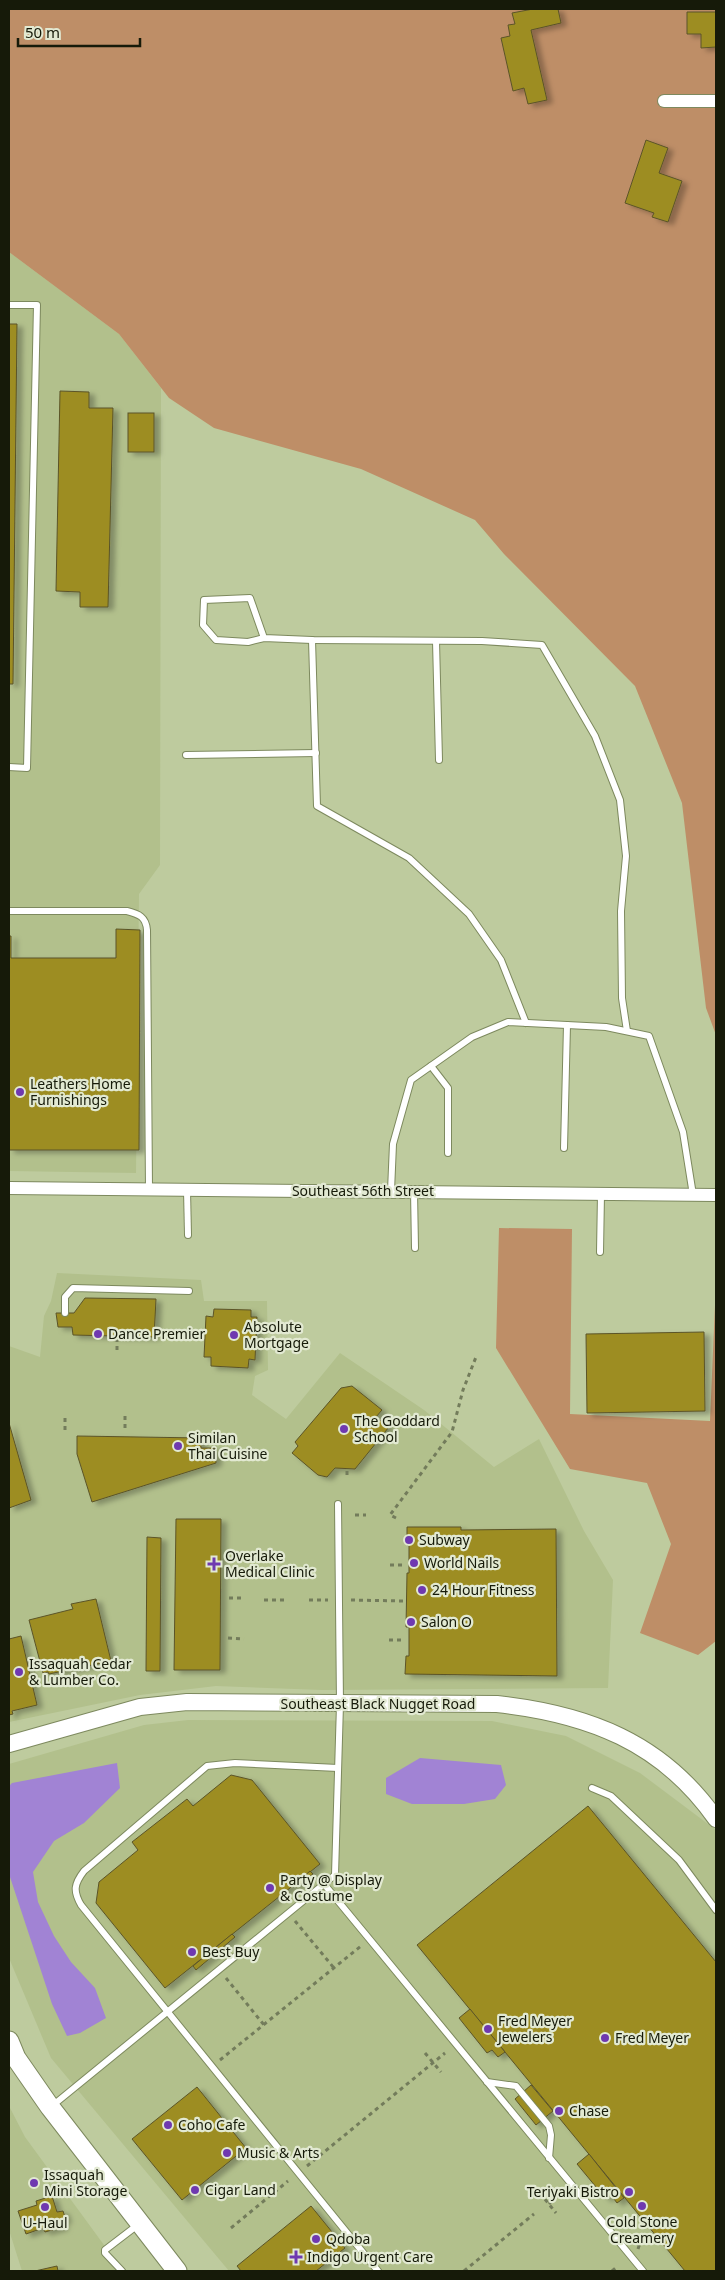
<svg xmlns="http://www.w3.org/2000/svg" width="725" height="2280" viewBox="0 0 725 2280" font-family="'Noto Sans',sans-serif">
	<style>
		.built { fill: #b2c08c }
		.green { fill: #be8e67 }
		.water { fill: #a183d4 }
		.building { fill: #9d8d23; stroke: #5b5428; filter: url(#shadow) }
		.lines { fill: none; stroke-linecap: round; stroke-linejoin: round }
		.service-casing { stroke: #7d895e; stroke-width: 8 }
		.minor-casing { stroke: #7d895e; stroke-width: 14 }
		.tertiary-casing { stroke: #7d895e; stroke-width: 18 }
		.secondary-casing { stroke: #7d895e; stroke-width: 21 }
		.path { stroke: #737c5b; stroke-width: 3; stroke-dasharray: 4 4; stroke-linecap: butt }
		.service { stroke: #fff; stroke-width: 6 }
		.minor { stroke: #fff; stroke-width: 12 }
		.tertiary { stroke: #fff; stroke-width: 16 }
		.secondary { stroke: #fff; stroke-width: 19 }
		.poi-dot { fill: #6f39b0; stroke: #e2e9d2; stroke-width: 2 }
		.labels { text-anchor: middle; stroke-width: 4.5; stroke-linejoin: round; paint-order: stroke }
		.poi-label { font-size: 14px; fill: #161a09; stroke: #e2e9d2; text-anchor: start }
		.street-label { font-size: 14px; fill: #161a09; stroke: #e2e9d2 }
	</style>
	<defs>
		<filter id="shadow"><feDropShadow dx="5.5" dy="3" stdDeviation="2.5" flood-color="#0004"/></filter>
	</defs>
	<rect width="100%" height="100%" fill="#becb9e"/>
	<g class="built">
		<path d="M9 252 119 334 161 388 160 865 139 894 136 1173 9 1171Z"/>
		<path d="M57 1273 201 1280 204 1301H267L268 1370 255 1376 252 1395 286 1419 340 1353 424 1410 494 1467 539 1439 584 1531 613 1580 608 1688 322 1690 216 1686 140 1695 9 1722V1346L40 1357 44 1316 51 1301Z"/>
		<path d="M188 1720 492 1721 566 1736 640 1773 716 1830V2271H229L51 2058 9 1958V1764L144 1725Z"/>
		<path d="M9 2106 25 2137 123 2271H22L9 2230Z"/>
	</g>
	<g class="green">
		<path d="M9 9H716V1035L706 1008 682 803 635 686 504 554 475 520 361 469 214 428 169 398 119 334 9 252Z"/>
		<path d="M499 1228 572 1229 570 1414 710 1421 716 1282V1641L698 1655 640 1633 671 1544 647 1483 570 1469 496 1348Z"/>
	</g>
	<g class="water">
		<path d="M420 1758 501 1765 506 1785 495 1799 464 1804H412L386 1794V1778Z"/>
		<path d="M117 1763 120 1788 84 1823 54 1841 33 1872 38 1902 54 1936 71 1962 95 1988 106 2018 80 2033 67 2036 52 2004 9 1874V1786L12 1783Z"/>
	</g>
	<g class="building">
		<path d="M533 9H558L561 23 531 30 547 100 528 104 524 88 513 91 501 38 510 36 508 25 515 24 512 13Z"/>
		<path d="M687 12H716V47L701 48V34H687Z"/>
		<path d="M646 140 668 148 659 173 682 181 668 222 652 217 654 213 625 203Z"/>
		<path d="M9 324H17L13 684H9Z"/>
		<path d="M60 391 89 392V408H113L108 607H80V592L56 591Z"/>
		<rect x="128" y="413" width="26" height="39"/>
		<path d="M116 929 140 930 139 1150H9V936H11V958H116Z"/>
		<path d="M85 1298 156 1299 154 1337 73 1335 72 1327H58L56 1313H74Z"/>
		<path d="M214 1309 251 1310V1317H257L255 1360 249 1359 248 1368 211 1366V1357H204L206 1316 213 1317Z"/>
		<path d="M704 1332 705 1411 587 1413 586 1334Z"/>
		<path d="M352 1386 382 1410 376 1417 389 1427 355 1469 335 1468 327 1477 318 1475 292 1453 298 1446 295 1442 341 1388Z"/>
		<path d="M9 1423 31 1500 9 1508Z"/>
		<path d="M77 1436 201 1438V1448H216V1463L92 1502 77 1454Z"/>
		<path d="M176 1519H221L220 1670H174Z"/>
		<path d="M407 1527H461V1530L556 1529 557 1676 405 1674 406 1656H409V1627H406L407 1573H409V1545H407Z"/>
		<path d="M147 1537 161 1538 160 1671H146Z"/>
		<path d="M96 1599 111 1661 49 1674 48 1672 43 1673 29 1620 73 1609 71 1604Z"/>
		<path d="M21 1636 37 1705 12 1711 13 1714 9 1715V1639Z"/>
		<path d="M231 1775 252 1780 320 1864 165 1988 96 1903 99 1882 138 1850 132 1842 187 1799 193 1806Z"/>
		<path d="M588 1806 716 1962V2271H685L417 1945Z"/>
		<path d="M310 1871 313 1874 296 1887 294 1885Z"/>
		<path d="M232 1934 235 1937 196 1970 193 1966Z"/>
		<path d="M470 2009 505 2052 498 2057 492 2050 487 2053 459 2018Z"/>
		<path d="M531 2085 553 2111 536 2125 515 2099Z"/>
		<path d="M197 2087 246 2148 182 2200 132 2139Z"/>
		<path d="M589 2154 624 2198 617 2203 611 2195 606 2199 577 2164Z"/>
		<path d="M52 2196 57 2212 63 2211 66 2220 61 2222 63 2227 45 2232 43 2228 26 2234 18 2211 37 2205 36 2201Z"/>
		<path d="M311 2206 345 2248 316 2271H241L237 2266Z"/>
		<path d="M57 2266 58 2271H35Z"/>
	</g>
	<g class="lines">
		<g class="service-casing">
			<g id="service">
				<path d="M9 305H37L27 768 9 767"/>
				<path d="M264 638 250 598 204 600 203 625 216 640 248 642 264 638 312 640 482 641 542 645 595 736 620 800 626 856 621 911 622 998 627 1031"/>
				<path d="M312 640 317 806 409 858 469 914 501 960 526 1023"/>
				<path d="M436 641 439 760"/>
				<path d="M186 755 316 753"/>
				<path d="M9 911H127C139 914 146 917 147 930L149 1189"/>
				<path d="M431 1066 448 1088V1153"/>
				<path d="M564 1148 567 1025"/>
				<path d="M187 1190 188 1235"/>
				<path d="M391 1191 393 1144 411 1080 472 1037 508 1022 606 1027 649 1036 683 1132 693 1195"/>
				<path d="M414 1191 415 1248"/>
				<path d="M600 1252 601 1194"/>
				<path d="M65 1313V1297L73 1288 189 1291"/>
				<path d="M338 1768 235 1763 207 1766 84 1871C74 1884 73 1891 81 1905L378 2271"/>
				<path d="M592 1788 611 1796 679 1860 716 1910"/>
				<path d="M324 1884 643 2271"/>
				<path d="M487 2082 516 2086 549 2126 551 2135 549 2158"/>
				<path d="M52 2106 335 1875 340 1704 338 1504"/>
				<path d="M122 2271 105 2253V2250L139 2224"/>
			</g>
		</g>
		<g class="minor-casing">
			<g id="minor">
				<path d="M664 101H716"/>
				<path d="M9 1188 716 1195"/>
			</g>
		</g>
		<g class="tertiary-casing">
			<path id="tertiary" d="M9 1744 140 1707 187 1702 497 1704C588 1714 662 1742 716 1819"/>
		</g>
		<g class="secondary-casing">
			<path id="secondary" d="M9 2041 16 2058 50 2107 177 2271"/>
		</g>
		<g class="path">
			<path d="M117 1338V1353"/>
			<path d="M125 1416V1431"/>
			<path d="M65 1430V1416"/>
			<path d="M347 1475V1468"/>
			<path d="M355 1515H366"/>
			<path d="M396 1518 390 1515 452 1432 463 1390 476 1357"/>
			<path d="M390 1565H404"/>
			<path d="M229 1574H244"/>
			<path d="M229 1598H244"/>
			<path d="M264 1600H288"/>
			<path d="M309 1600H328"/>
			<path d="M351 1600 404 1601"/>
			<path d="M228 1638 244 1639"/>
			<path d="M389 1640H404"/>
			<path d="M295 1921 334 1968"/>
			<path d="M226 1978 264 2025"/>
			<path d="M425 2053 441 2072"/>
			<path d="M220 2060 361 1946"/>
			<path d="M307 2166 445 2053"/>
			<path d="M540 2193 556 2213"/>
			<path d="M549 2204 557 2196"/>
			<path d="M231 2228 288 2181"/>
			<path d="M638 2249 643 2234"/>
			<path d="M464 2271 534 2214"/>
			<path d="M612 2271 618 2266"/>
		</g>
		<use href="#service" class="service"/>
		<use href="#minor" class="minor"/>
		<use href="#tertiary" class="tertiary"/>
		<use href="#secondary" class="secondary"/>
	</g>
	<g class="poi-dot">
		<circle cx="20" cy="1092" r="5"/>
		<circle cx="98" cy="1334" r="5"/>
		<circle cx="234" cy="1335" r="5"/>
		<circle cx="344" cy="1429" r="5"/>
		<circle cx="178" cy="1446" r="5"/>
		<circle cx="409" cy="1540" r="5"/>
		<circle cx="414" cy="1563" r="5"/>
		<path d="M211.5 1556.5h5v5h5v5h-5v5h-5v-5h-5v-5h5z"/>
		<circle cx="422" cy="1590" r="5"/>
		<circle cx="411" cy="1622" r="5"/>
		<circle cx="19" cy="1672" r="5"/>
		<circle cx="270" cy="1888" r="5"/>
		<circle cx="192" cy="1952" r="5"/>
		<circle cx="488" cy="2029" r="5"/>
		<circle cx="605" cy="2038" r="5"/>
		<circle cx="559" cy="2111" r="5"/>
		<circle cx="168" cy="2125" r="5"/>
		<circle cx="227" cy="2153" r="5"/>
		<circle cx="34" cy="2183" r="5"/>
		<circle cx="195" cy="2190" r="5"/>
		<circle cx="629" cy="2192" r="5"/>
		<circle cx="642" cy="2206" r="5"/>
		<circle cx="45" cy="2207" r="5"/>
		<circle cx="316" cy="2239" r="5"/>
		<path d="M293.5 2249.5h5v5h5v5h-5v5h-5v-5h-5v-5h5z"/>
	</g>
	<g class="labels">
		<g class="poi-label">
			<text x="30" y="1089">Leathers Home<tspan x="30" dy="16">Furnishings</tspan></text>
			<text x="244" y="1332">Absolute<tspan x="244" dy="16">Mortgage</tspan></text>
			<text x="108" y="1339">Dance Premier</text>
			<text x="354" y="1426">The Goddard<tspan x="354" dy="16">School</tspan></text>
			<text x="188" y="1443">Similan<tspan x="188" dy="16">Thai Cuisine</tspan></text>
			<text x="419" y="1545">Subway</text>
			<text x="225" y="1561">Overlake<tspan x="225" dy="16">Medical Clinic</tspan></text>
			<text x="424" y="1568">World Nails</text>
			<text x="432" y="1595">24 Hour Fitness</text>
			<text x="421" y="1627">Salon O</text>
			<text x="29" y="1669">Issaquah Cedar<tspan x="29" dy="16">&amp; Lumber Co.</tspan></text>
			<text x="280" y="1885">Party @ Display<tspan x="280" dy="16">&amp; Costume</tspan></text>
			<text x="202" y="1957">Best Buy</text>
			<text x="498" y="2026">Fred Meyer<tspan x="498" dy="16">Jewelers</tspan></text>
			<text x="615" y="2043">Fred Meyer</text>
			<text x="569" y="2116">Chase</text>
			<text x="178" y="2130">Coho Cafe</text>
			<text x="237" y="2158">Music &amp; Arts</text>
			<text x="44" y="2180">Issaquah<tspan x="44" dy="16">Mini Storage</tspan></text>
			<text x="205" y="2195">Cigar Land</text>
			<text x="619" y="2197" text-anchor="end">Teriyaki Bistro</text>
			<text x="642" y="2227" text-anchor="middle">Cold Stone<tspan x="642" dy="16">Creamery</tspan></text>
			<text x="45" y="2228" text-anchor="middle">U-Haul</text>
			<text x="326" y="2244">Qdoba</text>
			<text x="307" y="2262">Indigo Urgent Care</text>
		</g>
		<g class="street-label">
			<text x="363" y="1196">Southeast 56th Street</text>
			<text x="378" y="1709">Southeast Black Nugget Road</text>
		</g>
	</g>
	<rect width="725" height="2280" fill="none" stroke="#161a09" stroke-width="20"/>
	<path d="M18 38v8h122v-8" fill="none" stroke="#161a09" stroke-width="2.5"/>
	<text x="25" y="38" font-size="15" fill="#161a09" stroke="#e2e9d2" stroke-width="4" paint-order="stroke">50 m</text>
</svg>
